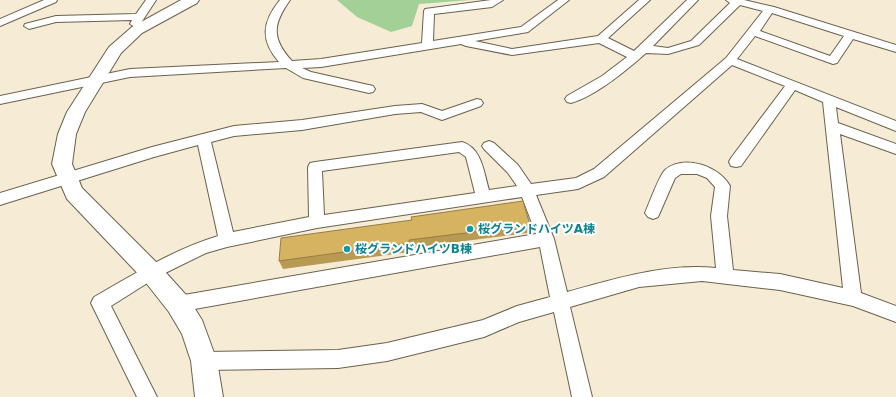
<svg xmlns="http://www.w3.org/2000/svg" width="896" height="397" viewBox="0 0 896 397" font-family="'DejaVu Sans','Noto Sans JP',sans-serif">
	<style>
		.green { fill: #a3d097 }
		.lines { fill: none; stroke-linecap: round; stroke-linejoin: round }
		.street-casing { stroke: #6a614e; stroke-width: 2 }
		.secondary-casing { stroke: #6a614e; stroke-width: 2 }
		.street { fill: #fff; fill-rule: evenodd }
		.secondary { fill: #fff; fill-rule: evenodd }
		.wall { fill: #b89a53 }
		.building { fill: #d6b360; stroke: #967d43 }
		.culture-dot { fill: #0f9aa8; stroke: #fff; stroke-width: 1.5 }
		.labels { text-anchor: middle; stroke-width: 4; stroke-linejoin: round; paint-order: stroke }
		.culture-label { font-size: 12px; font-weight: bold; fill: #0d838f; stroke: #fff; text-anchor: start }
	</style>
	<rect width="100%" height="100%" fill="#f6ecd6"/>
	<path class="green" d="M337 0H471L419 4 412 26 391 32 357 17Z"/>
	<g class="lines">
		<g class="street-casing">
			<g id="street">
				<path d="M44 0H57L56 2 0 26V19Z"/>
				<path d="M146 0H156L139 26 135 27 130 24 132 20 56 22 29 29 24 26 25 24 56 16 136 14Z"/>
				<path d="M280 0H290C273 24 271 38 292 61L321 59 422 43 424 11 425 9 491 0H503L492 7 434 14 433 41 521 27 558 0H569L528 32 475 41 512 49 598 36 639 0H650L608 38 634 51 687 0H698L653 46 668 48 691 41 730 3 726 0H744L774 7 896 45V52L853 39 837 63 833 64 755 36 737 59 896 121V131L836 107 838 123 896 144V154L840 134 861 293 896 306V322L853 306 780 290 702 281 639 287 570 307 592 397H572L554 312 519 322 484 337 387 361 338 368 204 370 197 368 195 361 197 354 204 352 338 350 387 343 483 320 517 306 550 297 540 247 178 312 172 310 169 304 172 298 178 296 536 234 522 197 317 228 227 247 206 253 157 277 111 306 157 397H137L91 303 94 297C134 274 173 250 218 236L198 145 154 157 0 205V193L152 147 234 126 302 120 395 106 422 104 442 111 477 99 481 100 483 103 481 106 442 120 421 112 395 114 302 130 234 136 211 142 233 232 309 217 308 167 310 163 315 162 462 142C482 148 484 173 489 190L517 186 508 173 484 149 482 146 484 143 489 141 494 143 518 165 531 184 576 178 594 169 726 58 763 11 740 5 699 45 668 54 646 53C628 69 596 96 571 103L567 102 565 99 567 96 602 76 627 57 599 43 512 55 466 46 461 44 321 67 302 68 311 72 373 86 375 89 373 92 369 93 303 78 286 68 130 77 0 104V96L130 69 279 62C260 40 262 22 280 0ZM772 13 844 36 830 56 760 31ZM732 65 785 86 731 158 729 162 731 166 736 167 741 166 795 90 823 102 843 288 780 274 733 270 727 216 730 186C719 166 684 154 665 170 659 176 649 204 645 213L648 217 653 219 658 217 675 178 681 174H697L707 178 715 187 711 216 716 268C665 263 615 279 567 292L554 239 536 195 578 189 604 177ZM459 152 466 157 475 193 324 215 322 171Z"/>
			</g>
		</g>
		<g class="secondary-casing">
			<path id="secondary" d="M181 0H199L197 3 142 33 121 53 85 112 76 134 72 164 82 188 159 265 187 296 202 320 217 361 223 397H195L191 361 182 334 169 312 143 279 67 199 52 164 58 134 67 112 109 47 132 27Z"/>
		</g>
		<use href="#street" class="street"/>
		<use href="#secondary" class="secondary"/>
	</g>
	<path class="wall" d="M412 220 530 225 528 233 410 248V252L283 269 279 261Z"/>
	<path class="building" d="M523 201 530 225 409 240V243L279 261 281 238 412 220 411 217Z"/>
	<g class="culture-dot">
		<circle cx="470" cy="229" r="4"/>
		<circle cx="347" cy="249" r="4"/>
	</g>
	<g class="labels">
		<g class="culture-label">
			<text x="478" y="233">桜グランドハイツA棟</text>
			<text x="355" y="253">桜グランドハイツB棟</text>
		</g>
	</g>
</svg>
